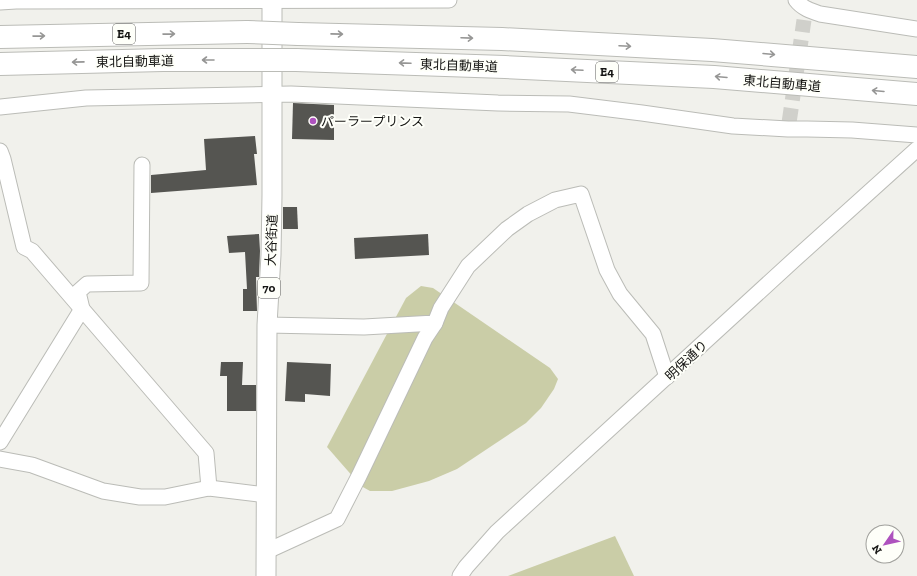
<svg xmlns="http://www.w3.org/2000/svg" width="917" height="576" viewBox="0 0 917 576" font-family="'Zilla Slab','Noto Sans JP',serif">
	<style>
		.green { fill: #cacda7 }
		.building { fill: #555551 }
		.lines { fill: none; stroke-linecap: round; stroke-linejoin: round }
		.minor-tunnel { stroke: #d0d0cb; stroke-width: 15; stroke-dasharray: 15 8; stroke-linecap: butt }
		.minor-casing { stroke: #bbbcb7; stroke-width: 17 }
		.major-casing { stroke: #bbbcb7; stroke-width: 21 }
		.highway-casing { stroke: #bbbcb7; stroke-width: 24 }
		.minor { stroke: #fff; stroke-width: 15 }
		.major { stroke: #fff; stroke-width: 19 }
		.highway { stroke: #fff; stroke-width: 22 }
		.highway-bridge-casing { stroke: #bbbcb7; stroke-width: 24; stroke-linecap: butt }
		.highway-bridge { stroke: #fff; stroke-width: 22 }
		.oneway { stroke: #969695 }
		.poi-dot { fill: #ae52be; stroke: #fefff9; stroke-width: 1.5 }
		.labels { text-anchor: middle; stroke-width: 4; stroke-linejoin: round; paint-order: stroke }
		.shield { fill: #fefff9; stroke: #5b5b58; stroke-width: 1 }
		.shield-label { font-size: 12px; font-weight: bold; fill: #151513 }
		.street-label { font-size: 13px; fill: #151513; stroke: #fefff9 }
		.poi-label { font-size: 13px; fill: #151513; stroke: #fefff9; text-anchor: start }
	</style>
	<rect width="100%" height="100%" fill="#f1f1ec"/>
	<g class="green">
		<path d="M421 286 433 288 550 368 558 379 554 389 541 408 526 423 457 469 429 481 392 491H370L361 486 327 447 406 298Z"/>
		<path d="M615 536 634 576H508Z"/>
	</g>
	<g class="building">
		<path d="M293 103 334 105V140L292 139Z"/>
		<path d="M255 136 257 154H254L257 185 151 193V175L206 170 204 139Z"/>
		<path d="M283 207H297L298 229H283Z"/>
		<path d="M259 234 260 251 259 277H256L257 311H243V289H247L245 252 229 253 227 236Z"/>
		<path d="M428 234 429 255 355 259 354 238Z"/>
		<path d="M221 362H243L242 385H256V411H227V376H220Z"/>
		<path d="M287 362 331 364 330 396 305 394V402L285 401Z"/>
	</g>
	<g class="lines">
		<path class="minor-tunnel" d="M789 123 804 20"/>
		<g class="minor-casing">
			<g id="minor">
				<path d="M796 0C802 8 811 11 820 14L917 29"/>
				<path d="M0 2 16 1 449 0"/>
				<path d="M0 107 86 98 291 94 498 103 569 104 642 113 733 126 788 129H807L852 130 917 135"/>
				<path d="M0 151 3 159 24 247 32 251 206 453 209 488"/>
				<path d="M267 325 364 327 435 323 441 308 468 266 507 229 528 214 555 200 581 194 607 270 620 294 653 334 667 377"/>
				<path d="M0 442 82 309 78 292 87 284 141 283 142 165"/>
				<path d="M0 459 32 465 103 491 140 497H165L209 488 266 495"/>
				<path d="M265 552 337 519 359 476 425 338 435 323"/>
				<path d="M460 576 466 567 497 532 795 259 917 149"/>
			</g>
		</g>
		<g class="major-casing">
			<path id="major" d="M266 576 267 325 271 255 272 195V0"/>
		</g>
		<g class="highway-casing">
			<g id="highway">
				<path d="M298 34 502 39 712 50 917 67"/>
				<path d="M0 37 247 32"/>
				<path d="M296 60 505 67 714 77 917 94"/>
				<path d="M0 64 163 60H247"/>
			</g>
		</g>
		<use href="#minor" class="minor"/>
		<use href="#major" class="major"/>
		<use href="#highway" class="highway"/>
		<g class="highway-bridge-casing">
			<g id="highway-bridge">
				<path d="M247 32 298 34"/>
				<path d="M247 60H296"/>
			</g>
		</g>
		<use href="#highway-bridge" class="highway-bridge"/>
	</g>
	<defs><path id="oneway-shaft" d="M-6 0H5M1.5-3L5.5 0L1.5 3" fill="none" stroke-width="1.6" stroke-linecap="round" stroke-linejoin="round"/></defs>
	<g class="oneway">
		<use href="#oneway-shaft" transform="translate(169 34) rotate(-1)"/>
		<use href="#oneway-shaft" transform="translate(337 34) rotate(1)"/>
		<use href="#oneway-shaft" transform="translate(39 36) rotate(-1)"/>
		<use href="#oneway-shaft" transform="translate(467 38) rotate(2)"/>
		<use href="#oneway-shaft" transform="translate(625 46) rotate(3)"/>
		<use href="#oneway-shaft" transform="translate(769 54) rotate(5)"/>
		<use href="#oneway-shaft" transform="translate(208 60) rotate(180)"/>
		<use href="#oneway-shaft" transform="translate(78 62) rotate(179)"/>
		<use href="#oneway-shaft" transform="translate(405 63) rotate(-178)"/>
		<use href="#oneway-shaft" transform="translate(577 70) rotate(-177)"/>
		<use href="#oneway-shaft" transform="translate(721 77) rotate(-175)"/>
		<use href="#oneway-shaft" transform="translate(878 91) rotate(-175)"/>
	</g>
	<circle class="poi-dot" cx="313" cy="121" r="4"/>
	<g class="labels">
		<g class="shield">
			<rect x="113" y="24" width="22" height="20" rx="3"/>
			<rect x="596" y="62" width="22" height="20" rx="3"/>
			<rect x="258" y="278" width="22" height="20" rx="3"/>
		</g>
		<g class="shield-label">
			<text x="124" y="38">E4</text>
			<text x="607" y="76">E4</text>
			<text x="269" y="292">70</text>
		</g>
		<g class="street-label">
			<text transform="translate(135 61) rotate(-1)" y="5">東北自動車道</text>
			<text transform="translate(459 65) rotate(2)" y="5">東北自動車道</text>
			<text transform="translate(782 83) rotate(5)" y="5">東北自動車道</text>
			<text transform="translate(271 240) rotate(-88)" y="5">大谷街道</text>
			<text transform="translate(686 360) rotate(-43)" y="5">明保通り</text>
		</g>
		<g class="poi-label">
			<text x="321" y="126">パーラープリンス</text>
		</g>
	</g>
	<g transform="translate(885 544) rotate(236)"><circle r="19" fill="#fefff9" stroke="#a1a19d"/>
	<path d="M0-3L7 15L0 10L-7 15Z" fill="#ae52be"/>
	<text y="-6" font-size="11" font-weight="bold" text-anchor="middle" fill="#151513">N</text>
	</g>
</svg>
